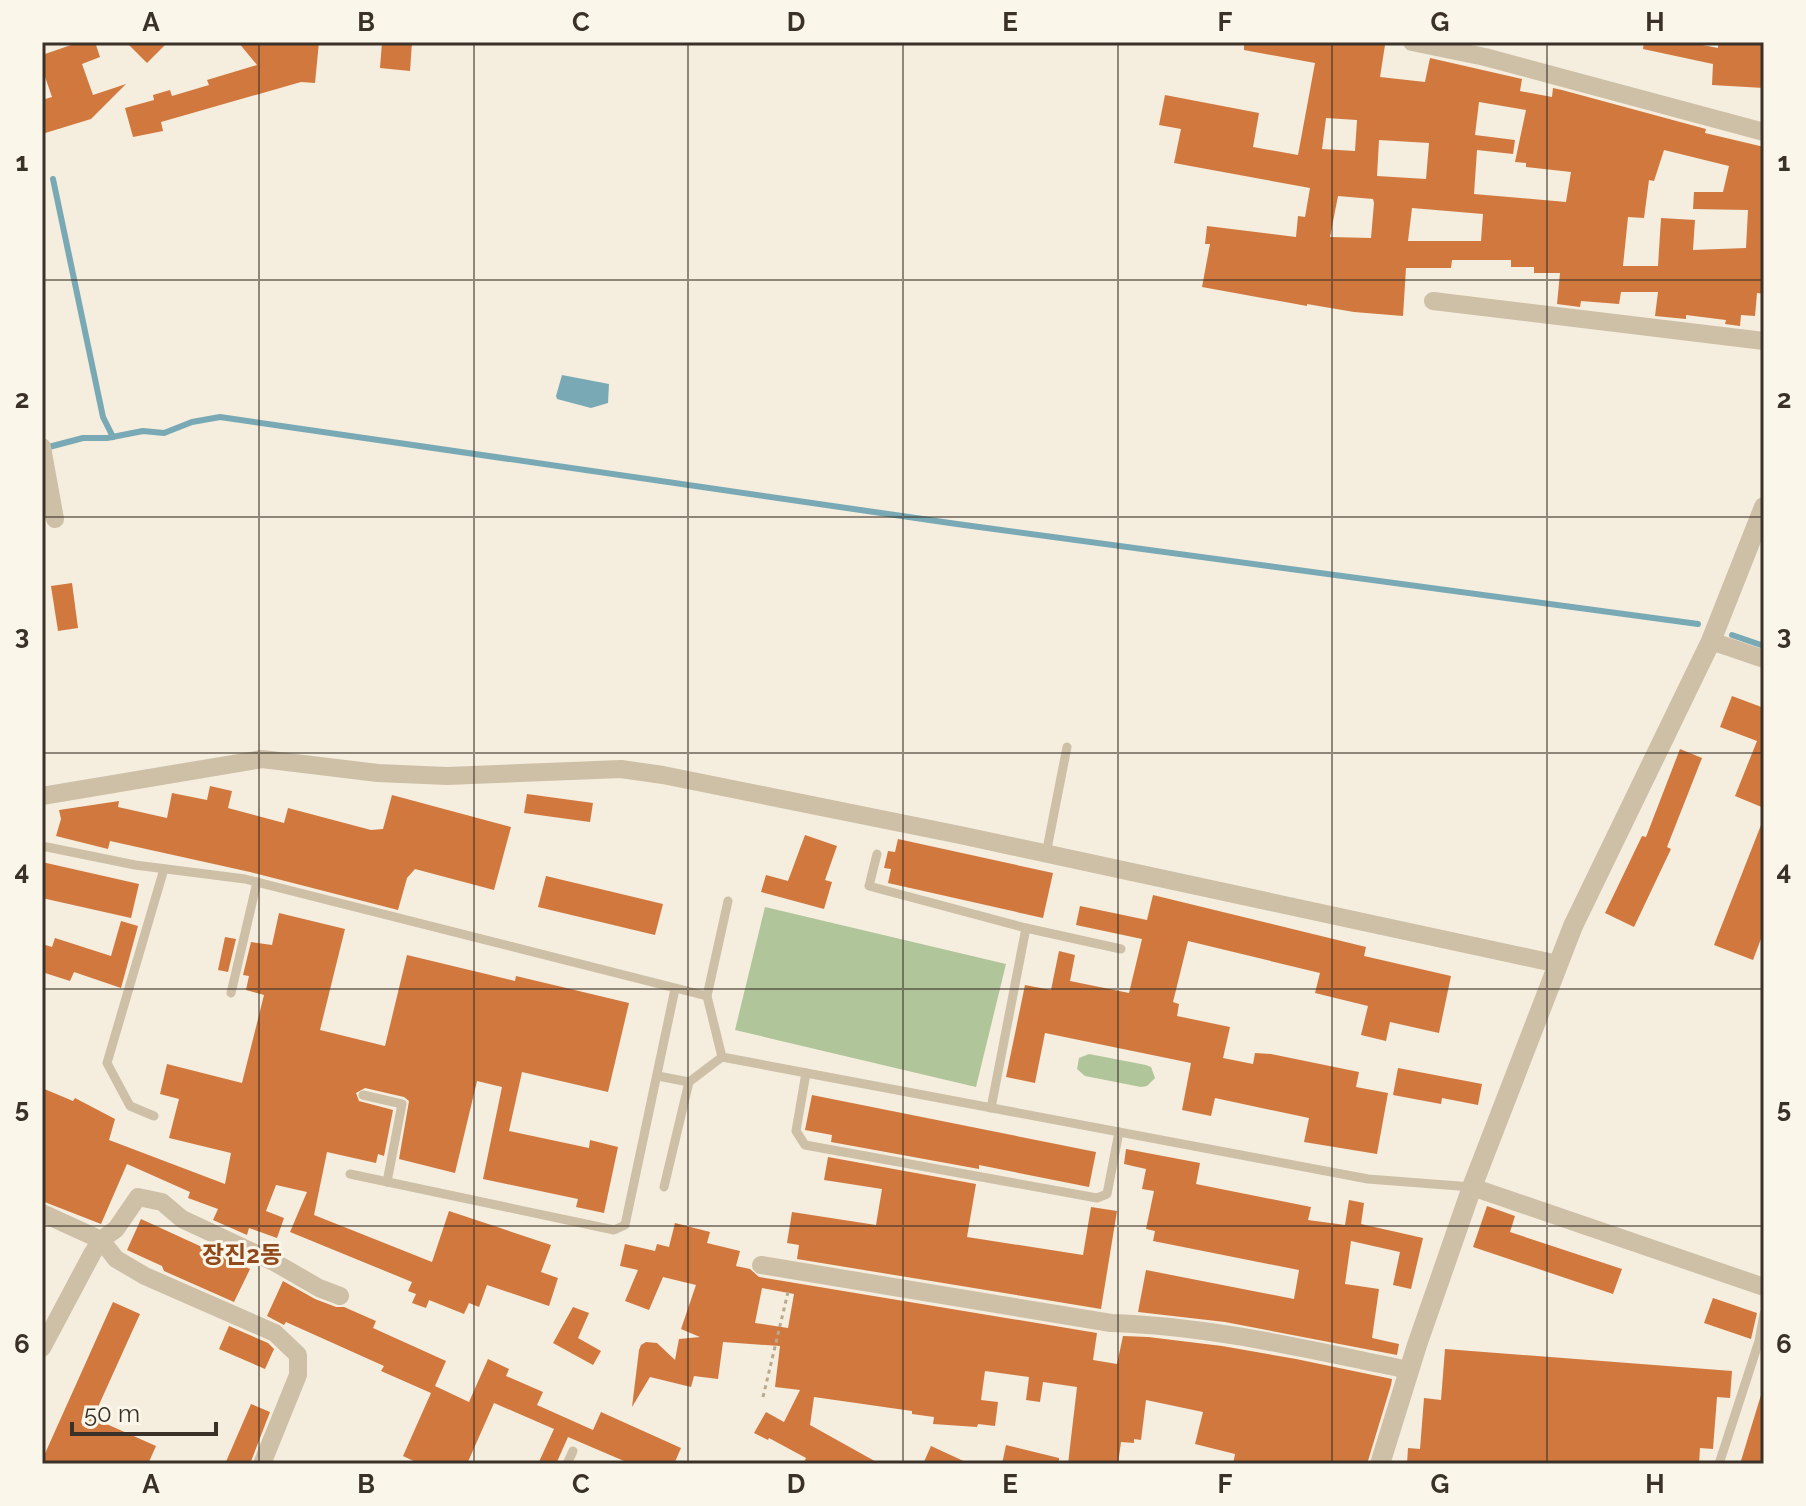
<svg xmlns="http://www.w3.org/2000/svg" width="1806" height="1506" viewBox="0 0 1806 1506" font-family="Raleway,'Noto Sans KR',sans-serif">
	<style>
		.green { fill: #b1c59b }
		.water { fill: #79a9b5 }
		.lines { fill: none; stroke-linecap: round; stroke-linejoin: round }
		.stream { stroke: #79a9b5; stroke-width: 6 }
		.building { fill: #d1783f; fill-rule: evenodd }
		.path { stroke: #baa991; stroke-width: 3; stroke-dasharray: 4 4; stroke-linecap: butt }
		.service { stroke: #cebfa7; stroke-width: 9 }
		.minor { stroke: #cebfa7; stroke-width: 18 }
		.tertiary { stroke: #cebfa7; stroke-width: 20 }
		.grid { fill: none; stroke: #3a3128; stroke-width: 2; stroke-opacity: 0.55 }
		.labels { text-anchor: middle; stroke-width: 6; stroke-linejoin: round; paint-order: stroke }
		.quarter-label { font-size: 24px; font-weight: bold; fill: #91481a; stroke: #fbf6ea }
		.neatline { fill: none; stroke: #3a3128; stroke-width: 3 }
		.grid-label { font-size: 26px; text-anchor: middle; font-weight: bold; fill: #3a3128 }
	</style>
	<rect width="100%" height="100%" fill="#f5eddd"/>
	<g class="green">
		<path d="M765 907 1006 964 976 1087 735 1030Z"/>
		<path d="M1089 1054 1146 1065 1151 1067 1155 1078 1147 1086 1141 1087 1085 1076 1077 1069 1079 1058Z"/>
	</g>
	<path class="water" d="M562 375 609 384 608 403 591 408 557 399 556 396Z"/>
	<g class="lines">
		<g class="stream">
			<path d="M53 179 103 417 113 437"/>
			<path d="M45 448 83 438H107L143 431 164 433 192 422 220 417 957 524 1698 624"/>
			<path d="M1732 635 1764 646"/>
		</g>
	</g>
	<g class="building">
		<path d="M80 42H95L100 57 82 64 93 95 126 84 91 119 42 134V100L52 97 42 68V55Z"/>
		<path d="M126 42H168L147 63Z"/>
		<path d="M238 42H319L315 83 301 82 161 122 163 131 133 137 125 108 154 100 153 95 170 90 172 96 209 85 207 80 257 65Z"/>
		<path d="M382 42H412L410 71 380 68Z"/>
		<path d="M1244 42H1364L1385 45 1380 77 1425 82 1430 58 1522 79 1520 91 1552 97 1553 88 1562 90 1706 129 1705 133 1764 147V294L1757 293 1755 316 1741 315 1740 326 1725 324 1726 320 1686 315V319L1655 316 1658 292H1621L1619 304 1581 301 1580 307 1557 304 1560 273H1534V267H1511V260H1452L1451 268H1406L1403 316 1354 312 1307 304V306L1202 287 1210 244H1205L1207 226 1296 237 1298 216 1305 217 1310 188 1174 163 1181 129 1159 125 1165 95 1259 113 1253 147 1298 155 1315 63 1244 50ZM1479 102 1526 110 1515 162 1526 163V167L1571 172 1566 202 1474 194 1477 150 1513 154 1515 140 1475 135ZM1326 118 1357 120 1355 151 1322 149ZM1379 140 1429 143 1426 179 1377 176ZM1664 150 1729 166 1723 192H1694L1693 209 1748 210 1746 248 1693 250 1695 220 1661 218 1658 266H1623L1628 217 1644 218 1649 180 1654 181ZM1338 196 1373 199 1374 203 1371 238 1330 237ZM1412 208 1483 214 1481 241H1408Z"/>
		<path d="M1644 42H1687L1718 48V42H1764V88L1712 85 1713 64 1643 49Z"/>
		<path d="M72 583 78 628 58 631 51 586Z"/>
		<path d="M1732 696 1764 708V808L1735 796 1757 741 1720 727Z"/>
		<path d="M1680 749 1702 758 1667 847 1671 849 1634 927 1605 913 1642 836 1646 837Z"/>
		<path d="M210 786 232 791 228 808 284 823 288 808 371 830 383 829 392 795 511 827 494 890 415 869 407 878 398 910 250 872 110 841 108 849 56 836 61 819 59 810 119 801 118 807 167 818 172 793 207 800Z"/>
		<path d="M527 794 593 803 590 822 524 813Z"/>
		<path d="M1763 820 1764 931 1753 960 1714 945Z"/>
		<path d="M805 835 837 846 825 880 832 882 824 909 761 892 766 875 788 881Z"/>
		<path d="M898 839 1053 873 1043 918 888 883 891 869 884 868 888 851 895 852Z"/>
		<path d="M42 862 139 884 131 918 42 898Z"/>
		<path d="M546 876 663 904 655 935 538 907Z"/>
		<path d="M1153 895 1366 947 1364 956 1451 976 1439 1033 1390 1022 1386 1041 1361 1035 1368 1006 1315 993 1320 973 1188 941 1173 1002 1179 1004 1177 1016 1230 1027 1223 1058 1253 1064 1255 1053 1271 1054 1359 1072 1356 1087 1388 1093 1377 1154 1304 1142 1309 1118 1215 1098 1211 1116 1182 1110 1191 1063 1045 1033 1035 1083 1006 1077 1025 985 1051 990 1059 951 1075 955 1070 981 1129 993 1142 939 1076 925 1080 906 1147 920Z"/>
		<path d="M279 913 345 929 320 1030 385 1046 407 955 515 981 516 976 629 1003 608 1092 522 1072 509 1131 589 1148 590 1140 618 1147 604 1213 576 1207 578 1199 483 1179 502 1087 477 1081 455 1173 399 1159 409 1101 404 1097 365 1088 356 1093 359 1101 393 1110 384 1156 378 1154 376 1163 327 1152 314 1215 432 1262 449 1211 551 1245 541 1272 558 1278 549 1306 487 1285 479 1307 469 1303 464 1314 429 1300 426 1308 412 1303 416 1294 408 1291 412 1282 290 1232 307 1192 276 1185 266 1211 284 1218 277 1238 249 1228 247 1235 213 1220 218 1209 188 1198 190 1192 127 1164 101 1224 42 1201V1088L73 1101 75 1098 115 1119 109 1140 225 1184 231 1153 169 1138 179 1099 160 1094 167 1064 242 1083 264 995 246 990 249 976 243 975 251 942 272 945Z"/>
		<path d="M121 921 138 926 121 988 74 972 70 981 42 972V944L52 947 55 938 111 956Z"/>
		<path d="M225 937 236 939 228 972 218 970Z"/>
		<path d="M1398 1068 1482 1084 1478 1105 1442 1098 1441 1104 1393 1095Z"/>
		<path d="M812 1095 1096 1152 1089 1187 979 1165V1169L831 1142 832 1135 805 1130Z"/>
		<path d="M1126 1149 1200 1163 1196 1184 1311 1207 1308 1220 1345 1225 1349 1200 1364 1203 1361 1224 1423 1238 1411 1289 1393 1285 1400 1252 1351 1241 1345 1284 1379 1289 1372 1338 1399 1344 1397 1355 1225 1322 1138 1312 1146 1270 1294 1299 1299 1270 1153 1241 1155 1231 1146 1229 1154 1191 1142 1189 1146 1169 1124 1164Z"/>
		<path d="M828 1157 976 1184 967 1237 1083 1255 1091 1207 1117 1211 1101 1309 797 1259 799 1245 787 1243 792 1212 876 1225 882 1189 824 1180Z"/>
		<path d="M1487 1206 1515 1216 1510 1232 1622 1269 1613 1294 1473 1247Z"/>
		<path d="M141 1219 250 1269 234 1302 164 1271 162 1266 127 1250Z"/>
		<path d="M675 1223 710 1232 707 1243 740 1251 736 1266 750 1269 759 1277 1097 1333 1093 1360 1117 1364 1123 1336 1148 1337 1222 1346 1296 1359 1392 1379 1391 1385 1367 1464H1233L1235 1454 1195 1444 1203 1412 1146 1400 1141 1440 1134 1439V1443L1121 1442 1118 1464H1068L1077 1387 1043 1382 1040 1402 1026 1400 1029 1377 985 1371 981 1400 998 1402 995 1426 978 1424 977 1427 933 1424 934 1417 912 1414V1411L814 1397 810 1425 880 1464H803L806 1458 769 1438 768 1440 754 1433 766 1412 784 1422 800 1390 775 1387 780 1346 723 1342 718 1379 694 1376 691 1387 650 1377 632 1407 639 1350 641 1345 646 1342 657 1343 675 1360 679 1339 700 1337 681 1329 696 1285 663 1277 649 1310 625 1301 638 1270 620 1266 625 1244 655 1251 657 1244 669 1247ZM762 1288 794 1294 788 1328 755 1323Z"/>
		<path d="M283 1281 315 1299 336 1307H344L376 1321 373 1328 446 1361 435 1386 469 1402 488 1359 509 1369 506 1376 543 1392 537 1405 593 1430 601 1412 681 1448 674 1464H631L568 1437 556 1464H538L554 1429 494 1403 467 1464H420L403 1456 431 1393 381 1371 384 1366 286 1322 284 1325 267 1316Z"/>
		<path d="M1713 1298 1757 1313 1751 1339 1704 1323Z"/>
		<path d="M113 1302 140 1314 93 1418 156 1446 148 1464H43L45 1459 43 1458Z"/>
		<path d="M573 1307 589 1313 578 1338 601 1351 593 1365 553 1343Z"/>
		<path d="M229 1326 268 1343 274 1349 265 1369 219 1349Z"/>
		<path d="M1445 1349 1732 1371 1730 1398 1717 1397 1713 1449 1700 1448 1699 1464H1407L1408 1448 1420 1449 1424 1398 1441 1400Z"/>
		<path d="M1761 1395H1764V1464H1740Z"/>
		<path d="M251 1404 270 1412 250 1464H225Z"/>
		<path d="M1006 1445 1059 1458V1464H1002Z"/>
		<path d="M931 1446 970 1464H923Z"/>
	</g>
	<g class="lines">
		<path class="path" d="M763 1397 789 1288"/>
		<g class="service">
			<path d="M42 846 135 865 245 879 707 996 722 1057 1368 1179 1472 1187"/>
			<path d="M877 854 869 886 1026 928 1121 949"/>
			<path d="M1046 854 1067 747"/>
			<path d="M231 993 257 882"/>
			<path d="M707 996 728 901"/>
			<path d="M806 1073 796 1131 805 1145 1097 1198 1107 1194 1119 1132"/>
			<path d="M658 1076 689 1082 722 1057"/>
			<path d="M363 1095 402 1104 387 1182"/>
			<path d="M991 1108 1026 928"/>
			<path d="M154 1116 130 1106 107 1063 164 869"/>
			<path d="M350 1174 614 1230 625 1225 675 989"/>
			<path d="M664 1187 689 1082"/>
			<path d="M567 1464 573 1451"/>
			<path d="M1719 1464 1759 1341 1764 1314"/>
		</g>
		<g class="minor">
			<path d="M1412 42 1485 57 1764 132"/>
			<path d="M1433 301 1764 341"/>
			<path d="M42 447 55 519"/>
			<path d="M1711 641 1764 659"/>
			<path d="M42 796 262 759 378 773 447 776 621 769 663 775 960 835 1558 964"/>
			<path d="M1472 1187 1764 1287"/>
			<path d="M42 1213 101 1240 116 1259 145 1276 275 1333 298 1355V1375L262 1464"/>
			<path d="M761 1265 1111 1323C1212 1326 1310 1350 1409 1370"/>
			<path d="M42 1348 92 1254 101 1240 116 1229 138 1197 162 1202 182 1219 274 1262 319 1288 340 1296"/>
		</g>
		<path class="tertiary" d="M1380 1464 1417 1345 1472 1187 1573 926 1711 641 1764 507"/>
	</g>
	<path class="grid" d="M259 42V1464M474 42V1464M688 42V1464M903 42V1464M1118 42V1464M1332 42V1464M1547 42V1464M42 280H1764M42 517H1764M42 753H1764M42 989H1764M42 1226H1764"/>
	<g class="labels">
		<g class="quarter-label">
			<text x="242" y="1263">장진2동</text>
		</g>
	</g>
	<rect width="1806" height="1506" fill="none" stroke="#fbf6ea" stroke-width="88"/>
	<path d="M72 1422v12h144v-12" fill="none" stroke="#3a3128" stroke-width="4"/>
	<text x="84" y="1422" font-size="24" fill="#3a3128" stroke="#fbf6ea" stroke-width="6" paint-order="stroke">50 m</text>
	<rect x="44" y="44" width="1718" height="1418" class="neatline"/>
	<g class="grid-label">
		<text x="151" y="31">A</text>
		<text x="366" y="31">B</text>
		<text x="581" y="31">C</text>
		<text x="796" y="31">D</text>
		<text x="1010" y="31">E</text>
		<text x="1225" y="31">F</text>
		<text x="1440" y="31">G</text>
		<text x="1655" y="31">H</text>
		<text x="22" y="171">1</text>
		<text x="1784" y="171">1</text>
		<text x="22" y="408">2</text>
		<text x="1784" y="408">2</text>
		<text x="22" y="644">3</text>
		<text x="1784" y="644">3</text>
		<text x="22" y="880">4</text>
		<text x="1784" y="880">4</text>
		<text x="22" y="1117">5</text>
		<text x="1784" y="1117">5</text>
		<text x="22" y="1353">6</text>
		<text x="1784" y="1353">6</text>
		<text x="151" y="1493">A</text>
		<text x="366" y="1493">B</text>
		<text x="581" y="1493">C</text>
		<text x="796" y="1493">D</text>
		<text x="1010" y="1493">E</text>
		<text x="1225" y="1493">F</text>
		<text x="1440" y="1493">G</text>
		<text x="1655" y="1493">H</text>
	</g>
</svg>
